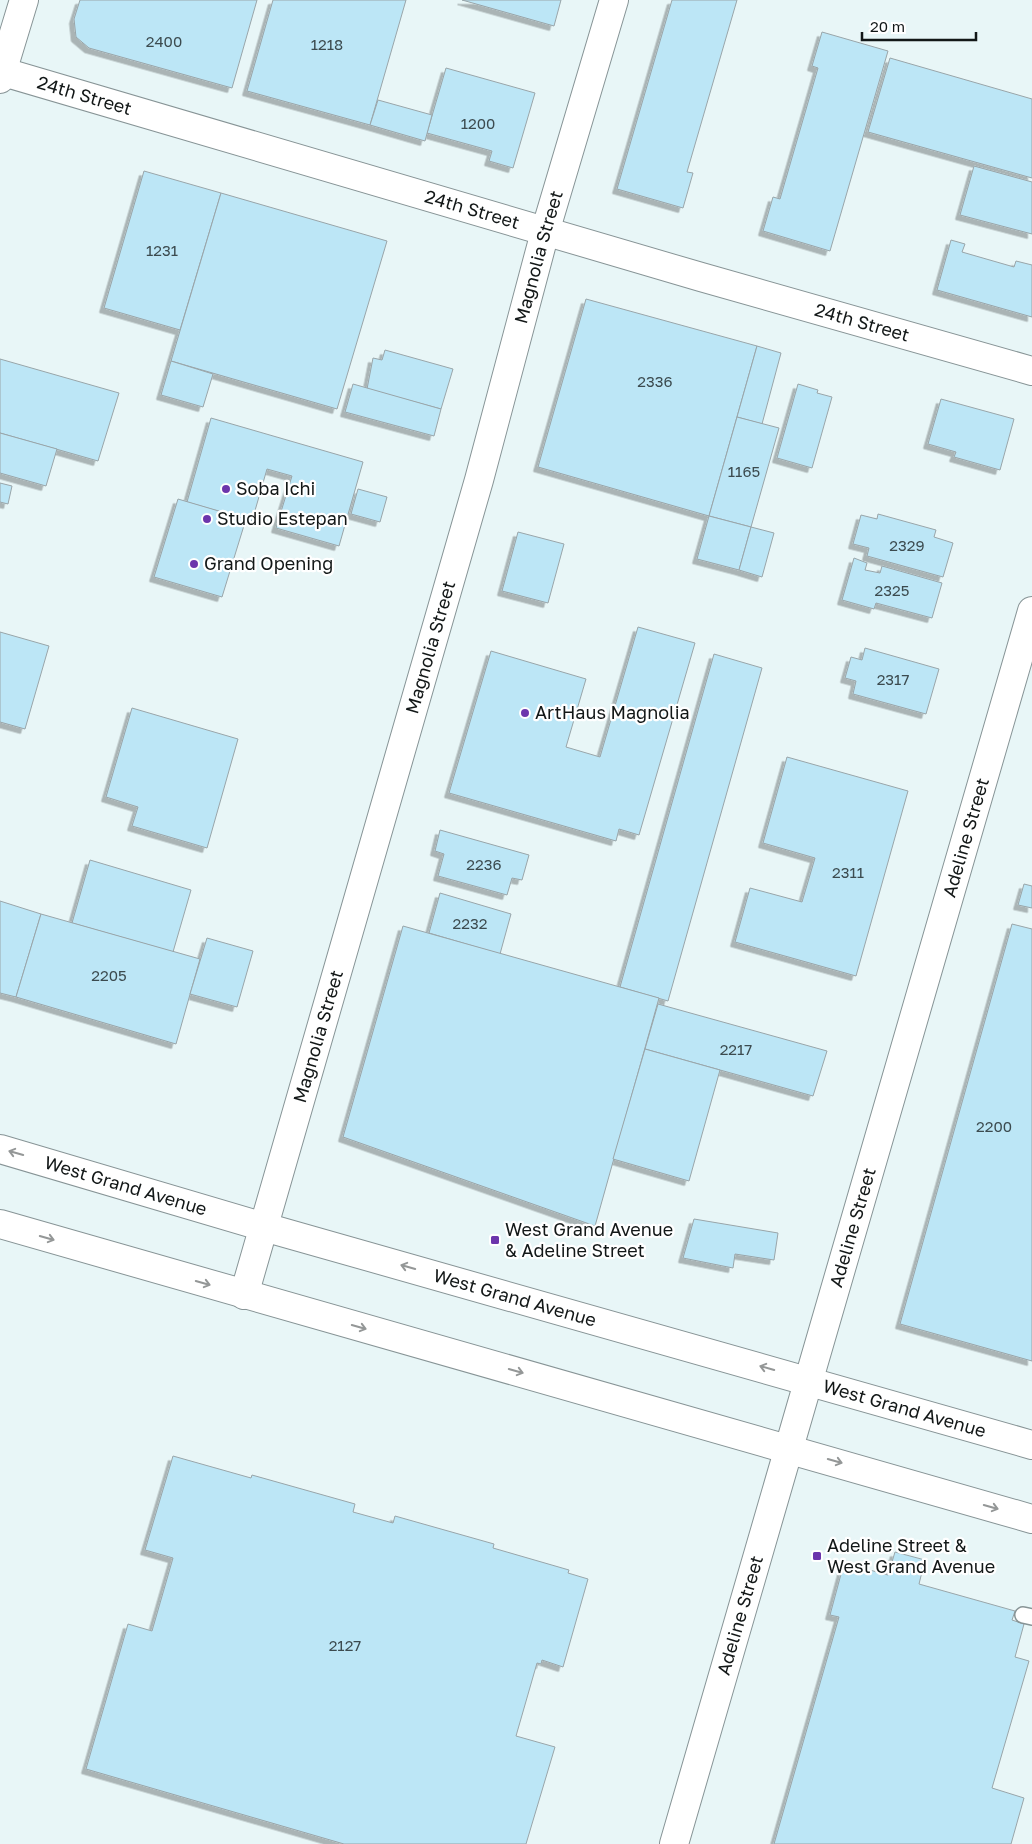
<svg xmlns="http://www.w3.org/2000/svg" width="1032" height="1844" viewBox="0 0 1032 1844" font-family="'Golos Text',sans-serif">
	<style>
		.building { fill: #bce6f6; stroke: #99a5a9; filter: url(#shadow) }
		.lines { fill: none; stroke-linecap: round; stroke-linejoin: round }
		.service-casing { stroke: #879496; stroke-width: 18 }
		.minor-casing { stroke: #879496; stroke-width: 30 }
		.secondary-casing { stroke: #879496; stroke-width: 30 }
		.primary-casing { stroke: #879496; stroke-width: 30 }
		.service { stroke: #fff; stroke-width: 15 }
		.minor { stroke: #fff; stroke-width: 28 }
		.secondary { stroke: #fff; stroke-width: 28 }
		.primary { stroke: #fff; stroke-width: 28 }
		.oneway { stroke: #949797 }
		.poi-dot { fill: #6c35ac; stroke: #fff; stroke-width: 2 }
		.labels { text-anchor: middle; stroke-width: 4.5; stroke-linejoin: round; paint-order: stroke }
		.number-label { font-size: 15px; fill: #3c4b4f }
		.street-label { font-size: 18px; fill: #121717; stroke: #fff }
		.poi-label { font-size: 18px; fill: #121717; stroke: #fff; text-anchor: start }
	</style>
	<defs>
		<filter id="shadow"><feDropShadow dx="-4.5" dy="4.5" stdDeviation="0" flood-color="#0004"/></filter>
	</defs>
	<rect width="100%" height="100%" fill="#e8f6f7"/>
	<g class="building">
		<path d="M80 0H257L232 88 89 48 76 37 74 19Z"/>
		<path d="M273 0H406L370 125 247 91Z"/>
		<path d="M462 0H561L554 26Z"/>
		<path d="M672 0H737L687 172 693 173 683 208 617 189Z"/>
		<path d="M822 32 888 51 830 251 763 231 773 197 780 199 818 68 812 66Z"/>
		<path d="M890 58 1032 99V178L868 132Z"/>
		<path d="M446 68 535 93 513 168 489 161 492 151 427 133Z"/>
		<path d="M378 100 432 115 425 141 370 125Z"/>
		<path d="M974 166 1032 182V234L960 215Z"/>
		<path d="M144 171 221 193 180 330 104 308Z"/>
		<path d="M221 193 387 241 337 409 171 361Z"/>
		<path d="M951 240 965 244 962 252 1014 267 1016 261 1032 265V317L937 290Z"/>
		<path d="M586 299 757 346 709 516 538 467Z"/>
		<path d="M757 346 781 353 762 424 737 417Z"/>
		<path d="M385 350 453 369 441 409 367 389 373 358 382 360Z"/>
		<path d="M0 359 119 393 98 461 0 433Z"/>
		<path d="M171 361 213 374 203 407 161 395Z"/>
		<path d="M353 384 441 409 434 436 345 412Z"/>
		<path d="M798 384 818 390 817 393 832 397 812 468 777 458Z"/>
		<path d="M941 399 1014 419 1000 470 954 457 956 452 928 444Z"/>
		<path d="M737 417 779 428 751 527 709 516Z"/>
		<path d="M211 418 363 462 339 546 276 528 292 476 267 469 252 521 187 502Z"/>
		<path d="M0 433 57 449 46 486 0 473Z"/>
		<path d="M0 483 12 486 8 504 0 502Z"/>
		<path d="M358 489 387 497 380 522 351 514Z"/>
		<path d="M178 499 246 519 222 597 154 577Z"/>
		<path d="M878 514 936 530 934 537 953 543 943 577 867 556 869 548 853 544 861 515 877 519Z"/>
		<path d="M709 516 751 527 739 570 697 559Z"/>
		<path d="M751 527 774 533 762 577 739 570Z"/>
		<path d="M518 532 564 544 548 603 502 591Z"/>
		<path d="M854 558 867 563 865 570 880 573 882 566 942 583 932 618 876 603 874 609 842 600Z"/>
		<path d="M638 627 695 643 639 835 619 829 616 841 449 793 491 651 586 679 566 747 600 757Z"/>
		<path d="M0 632 49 646 25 729 0 722Z"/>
		<path d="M865 648 939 669 926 714 853 694 856 681 845 678 851 657 862 660Z"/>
		<path d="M714 654 762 668 668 1001 620 987Z"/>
		<path d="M132 708 238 739 207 848 132 826 138 807 106 797Z"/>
		<path d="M787 757 908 791 856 976 735 942 750 888 802 902 815 858 763 843Z"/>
		<path d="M440 830 529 855 522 880 512 878 507 895 438 876 444 854 435 851Z"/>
		<path d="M90 860 191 890 173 952 72 923Z"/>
		<path d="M1024 884 1032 886V908L1018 905Z"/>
		<path d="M440 893 511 914 500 954 429 933Z"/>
		<path d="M0 901 41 914 16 997 0 993Z"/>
		<path d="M41 914 200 959 176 1044 16 997Z"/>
		<path d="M1012 924 1032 929V1361L900 1324Z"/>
		<path d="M403 926 659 998 595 1226 343 1137Z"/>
		<path d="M207 938 253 951 237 1007 190 994Z"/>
		<path d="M658 1004 827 1051 813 1096 645 1049Z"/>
		<path d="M645 1049 720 1070 689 1181 613 1159Z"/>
		<path d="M694 1219 778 1233 774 1260 735 1254 733 1268 683 1258Z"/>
		<path d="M173 1456 251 1478 252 1475 355 1504 353 1512 393 1523 395 1516 494 1544 493 1548 569 1570 568 1573 588 1579 563 1667 542 1660 541 1664 537 1663 516 1736 555 1747 526 1844H344L86 1769 128 1624 152 1631 173 1558 145 1550Z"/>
		<path d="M895 1552 925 1560 919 1584 1015 1611 1012 1620 1024 1624 1015 1657 1029 1661 992 1788 1024 1798 1011 1844H774L839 1617 830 1615 844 1563 888 1575Z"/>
	</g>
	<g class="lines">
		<g class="service-casing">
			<path id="service" d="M1023 1615 1032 1617"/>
		</g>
		<g class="minor-casing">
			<g id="minor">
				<path id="s1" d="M0 71 701 277 1032 371"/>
				<path d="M0 79 24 0"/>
				<path id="s2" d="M244 1295 479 480 545 232 614 0"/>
			</g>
		</g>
		<g class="secondary-casing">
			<g id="secondary">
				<path id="s3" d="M674 1844 1032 611"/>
			</g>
		</g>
		<g class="primary-casing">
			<g id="primary">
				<path id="s4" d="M0 1149 264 1227 1032 1445"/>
				<path d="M0 1224 1032 1519"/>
			</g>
		</g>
		<use href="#service" class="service"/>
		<use href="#minor" class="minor"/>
		<use href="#secondary" class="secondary"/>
		<use href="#primary" class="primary"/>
	</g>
	<defs><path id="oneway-shaft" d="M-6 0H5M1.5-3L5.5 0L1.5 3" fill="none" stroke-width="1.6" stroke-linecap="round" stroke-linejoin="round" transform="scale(1.25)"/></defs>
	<g class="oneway">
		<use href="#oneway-shaft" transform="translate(16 1153) rotate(-164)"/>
		<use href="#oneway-shaft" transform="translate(47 1238) rotate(16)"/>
		<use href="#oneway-shaft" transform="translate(408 1267) rotate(-164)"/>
		<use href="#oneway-shaft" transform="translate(203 1283) rotate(16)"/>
		<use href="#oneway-shaft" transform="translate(359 1327) rotate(16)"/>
		<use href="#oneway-shaft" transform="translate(767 1368) rotate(-164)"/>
		<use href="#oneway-shaft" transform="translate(516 1371) rotate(16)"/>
		<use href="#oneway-shaft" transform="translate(835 1461) rotate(16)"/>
		<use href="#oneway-shaft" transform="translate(991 1507) rotate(16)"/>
	</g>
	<g class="poi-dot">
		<circle cx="226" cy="489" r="5"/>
		<circle cx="207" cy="519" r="5"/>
		<circle cx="194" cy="564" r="5"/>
		<circle cx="525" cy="713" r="5"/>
		<rect x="490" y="1235" width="10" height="10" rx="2.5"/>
		<rect x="812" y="1551" width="10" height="10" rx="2.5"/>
	</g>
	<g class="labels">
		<g class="number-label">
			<text x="164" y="47">2400</text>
			<text x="327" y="50">1218</text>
			<text x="478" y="129">1200</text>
			<text x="162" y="256">1231</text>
			<text x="655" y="387">2336</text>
			<text x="744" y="477">1165</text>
			<text x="907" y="551">2329</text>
			<text x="892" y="596">2325</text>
			<text x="893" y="685">2317</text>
			<text x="484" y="870">2236</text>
			<text x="848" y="878">2311</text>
			<text x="470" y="929">2232</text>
			<text x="109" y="981">2205</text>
			<text x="736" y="1055">2217</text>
			<text x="994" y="1132">2200</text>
			<text x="345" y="1651">2127</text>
		</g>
		<g class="street-label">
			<text dy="6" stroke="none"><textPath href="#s1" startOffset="88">24th Street</textPath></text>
			<text dy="6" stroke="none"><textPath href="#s1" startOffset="492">24th Street</textPath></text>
			<text dy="6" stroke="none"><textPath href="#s2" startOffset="1079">Magnolia Street</textPath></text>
			<text dy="6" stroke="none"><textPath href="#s1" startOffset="898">24th Street</textPath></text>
			<text dy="6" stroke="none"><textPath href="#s2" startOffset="674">Magnolia Street</textPath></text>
			<text dy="6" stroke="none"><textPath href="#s3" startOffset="1048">Adeline Street</textPath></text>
			<text dy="6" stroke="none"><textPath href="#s2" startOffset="269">Magnolia Street</textPath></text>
			<text dy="6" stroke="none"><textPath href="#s4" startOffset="131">West Grand Avenue</textPath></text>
			<text dy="6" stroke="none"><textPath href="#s3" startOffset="642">Adeline Street</textPath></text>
			<text dy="6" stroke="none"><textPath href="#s4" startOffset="536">West Grand Avenue</textPath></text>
			<text dy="6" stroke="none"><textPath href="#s4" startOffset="941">West Grand Avenue</textPath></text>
			<text dy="6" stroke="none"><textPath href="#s3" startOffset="238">Adeline Street</textPath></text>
		</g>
		<g class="poi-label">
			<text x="236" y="495">Soba Ichi</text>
			<text x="217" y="525">Studio Estepan</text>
			<text x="204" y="570">Grand Opening</text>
			<text x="535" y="719">ArtHaus Magnolia</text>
			<text x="505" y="1236">West Grand Avenue<tspan x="505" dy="21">&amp; Adeline Street</tspan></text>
			<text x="827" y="1552">Adeline Street &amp;<tspan x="827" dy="21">West Grand Avenue</tspan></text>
		</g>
	</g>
	<path d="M862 32v8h114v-8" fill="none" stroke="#121717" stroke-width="2.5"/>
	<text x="870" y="32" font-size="15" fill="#121717" stroke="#ffffff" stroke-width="4" paint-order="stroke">20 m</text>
</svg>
